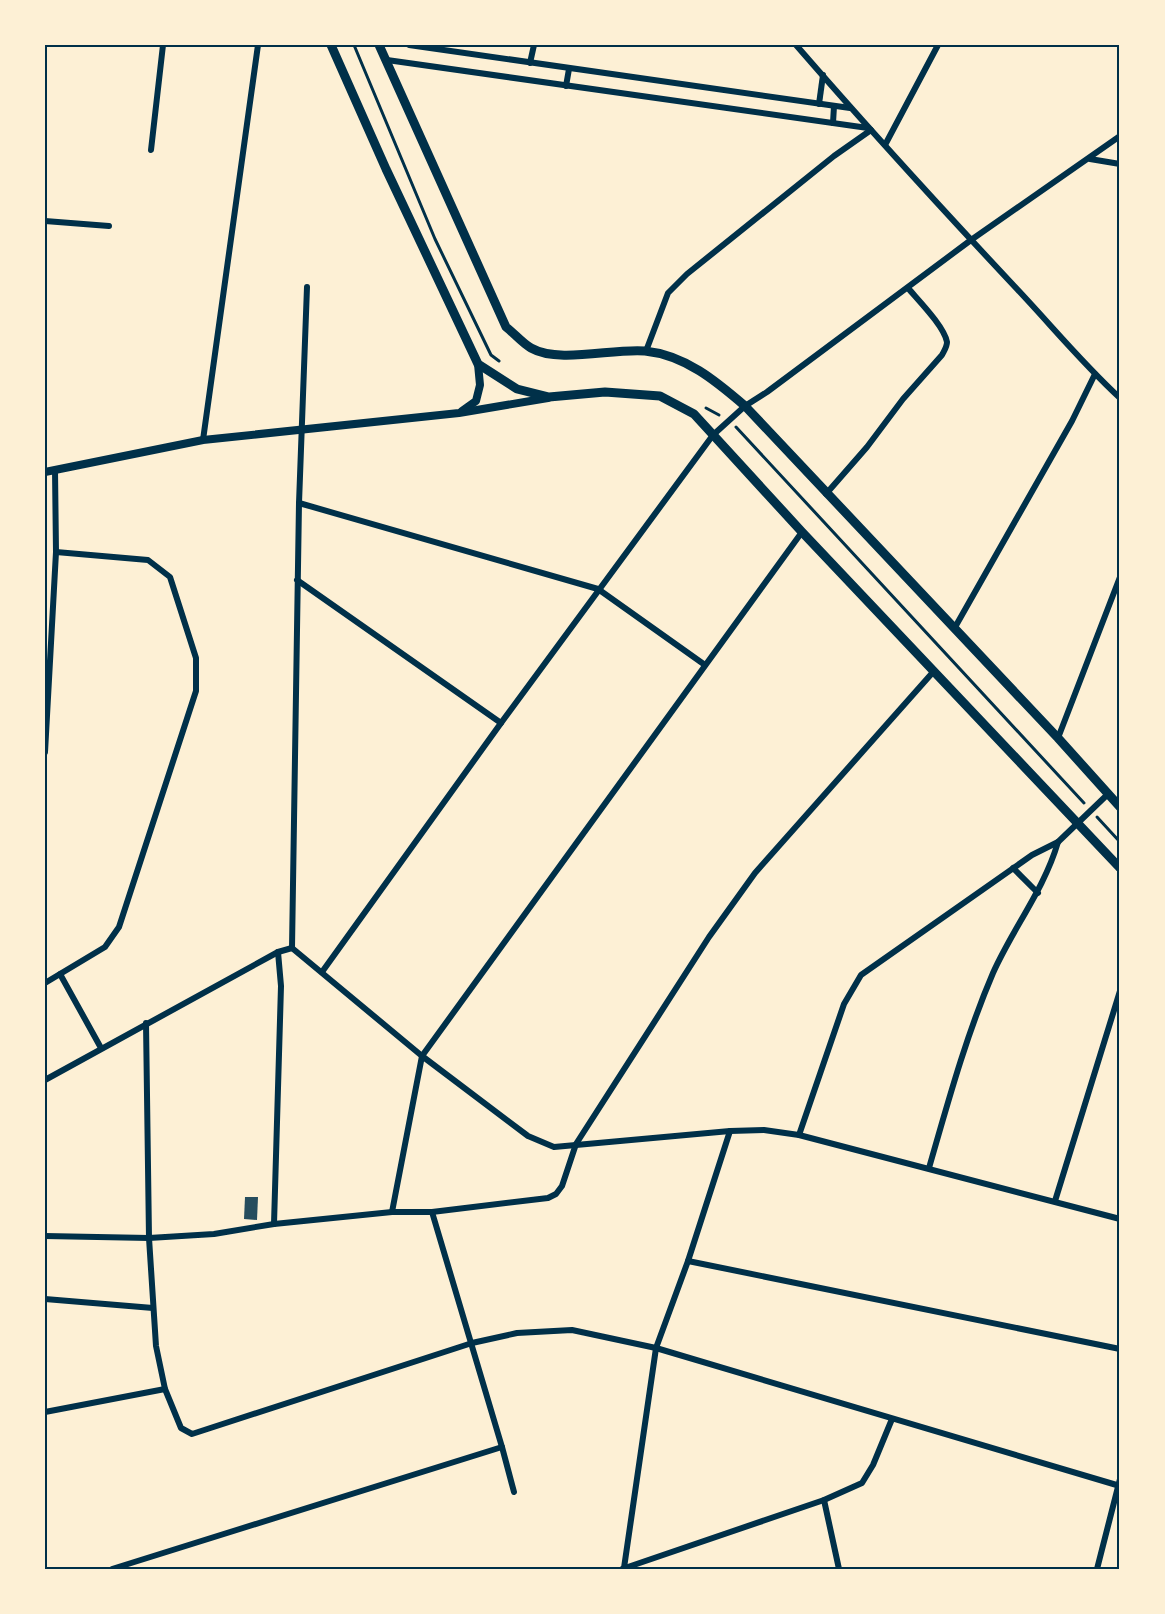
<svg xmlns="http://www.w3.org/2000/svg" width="1165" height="1614" viewBox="0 0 1165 1614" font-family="Manrope,sans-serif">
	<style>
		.building { fill: #264d5e }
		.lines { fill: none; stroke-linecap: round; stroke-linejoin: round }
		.path { stroke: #003049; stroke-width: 3 }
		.minor { stroke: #003049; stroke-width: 6 }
		.tertiary { stroke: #003049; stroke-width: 8 }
		.secondary { stroke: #003049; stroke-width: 9 }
		.neatline { fill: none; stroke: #003049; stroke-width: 2 }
	</style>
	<rect width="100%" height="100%" fill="#fdf0d5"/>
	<path class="building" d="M245 1197H258L257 1220 244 1219Z"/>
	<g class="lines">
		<g class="path">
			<path d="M354 45 435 239 491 355 499 361"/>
			<path d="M706 408 719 415"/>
			<path d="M736 427 1084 803"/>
			<path d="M1097 817 1120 842"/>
		</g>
		<g class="minor">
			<path d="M409 45 850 108"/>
			<path d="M796 45C868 128 942 209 1017 289 1051 325 1083 364 1120 398"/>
			<path d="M387 60 868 128"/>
			<path d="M530 63 534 45"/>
			<path d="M566 86 569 69"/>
			<path d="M819 104 823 75"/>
			<path d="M833 123 834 106"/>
			<path d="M885 145 938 45"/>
			<path d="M151 150 163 45"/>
			<path d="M1090 159 1120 164"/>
			<path d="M45 221 109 226"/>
			<path d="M646 351 668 293 687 274 834 156 871 130"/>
			<path d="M203 440 258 45"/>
			<path d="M826 494 867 447 903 399 942 355C944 351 947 347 947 342 944 326 918 300 908 288"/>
			<path d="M299 503 598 589 705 665"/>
			<path d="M297 580 501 723"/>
			<path d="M954 629 1072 421 1095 374"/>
			<path d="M1058 738 1120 577"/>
			<path d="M45 752 56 552 55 470"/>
			<path d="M1013 868 1038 893"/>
			<path d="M292 948 422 1056 528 1136 554 1147 730 1131 764 1130 799 1135 1120 1219"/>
			<path d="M292 948 299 503 307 287"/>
			<path d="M322 972 501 723 713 435 745 406 767 392 971 240 1120 136"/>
			<path d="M60 974 101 1048"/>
			<path d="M45 983 105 947 119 927 196 691V658L170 577 148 560 56 552"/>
			<path d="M146 1023 149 1238 156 1346 165 1389 181 1428 192 1434 472 1343 517 1333 572 1330 656 1348 1120 1486"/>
			<path d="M45 1080 278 952 292 948"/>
			<path d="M799 1135 844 1004 861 975 1032 855 1058 842 1108 794"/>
			<path d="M929 1168C948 1102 966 1036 993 973 1013 928 1044 890 1058 842"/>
			<path d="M1055 1201 1120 991"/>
			<path d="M392 1212 422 1056 802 532"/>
			<path d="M432 1212 502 1447 514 1492"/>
			<path d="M274 1224 281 986 278 952"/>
			<path d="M45 1236 149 1238 214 1234 274 1224 392 1212H432L548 1198 556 1194 562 1186 576 1144 709 937 755 873 934 671"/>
			<path d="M688 1261 1120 1349"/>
			<path d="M45 1299 153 1308"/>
			<path d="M45 1412 165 1389"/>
			<path d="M824 1500 839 1569"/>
			<path d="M624 1568 656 1348 688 1261 730 1131"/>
			<path d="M112 1569 502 1447"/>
			<path d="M622 1569 824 1500 862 1483 873 1465 892 1419"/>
			<path d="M1097 1569 1120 1479"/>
		</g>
		<g class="tertiary">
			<path d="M462 411 476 401 480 385 478 364"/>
			<path d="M45 472 203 440 459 413 548 398"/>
		</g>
		<g class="secondary">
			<path d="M331 45 386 169 478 364 517 389 549 397 605 392 660 396 694 414 802 532 1120 868"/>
			<path d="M379 45 506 327C514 333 522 343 531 348 559 364 613 348 645 351 685 355 716 381 745 406L1058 738 1120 807"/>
		</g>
	</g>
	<rect width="1165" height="1614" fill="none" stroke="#fdf0d5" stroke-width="93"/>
	<rect x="46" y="46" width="1072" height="1522" class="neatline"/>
</svg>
